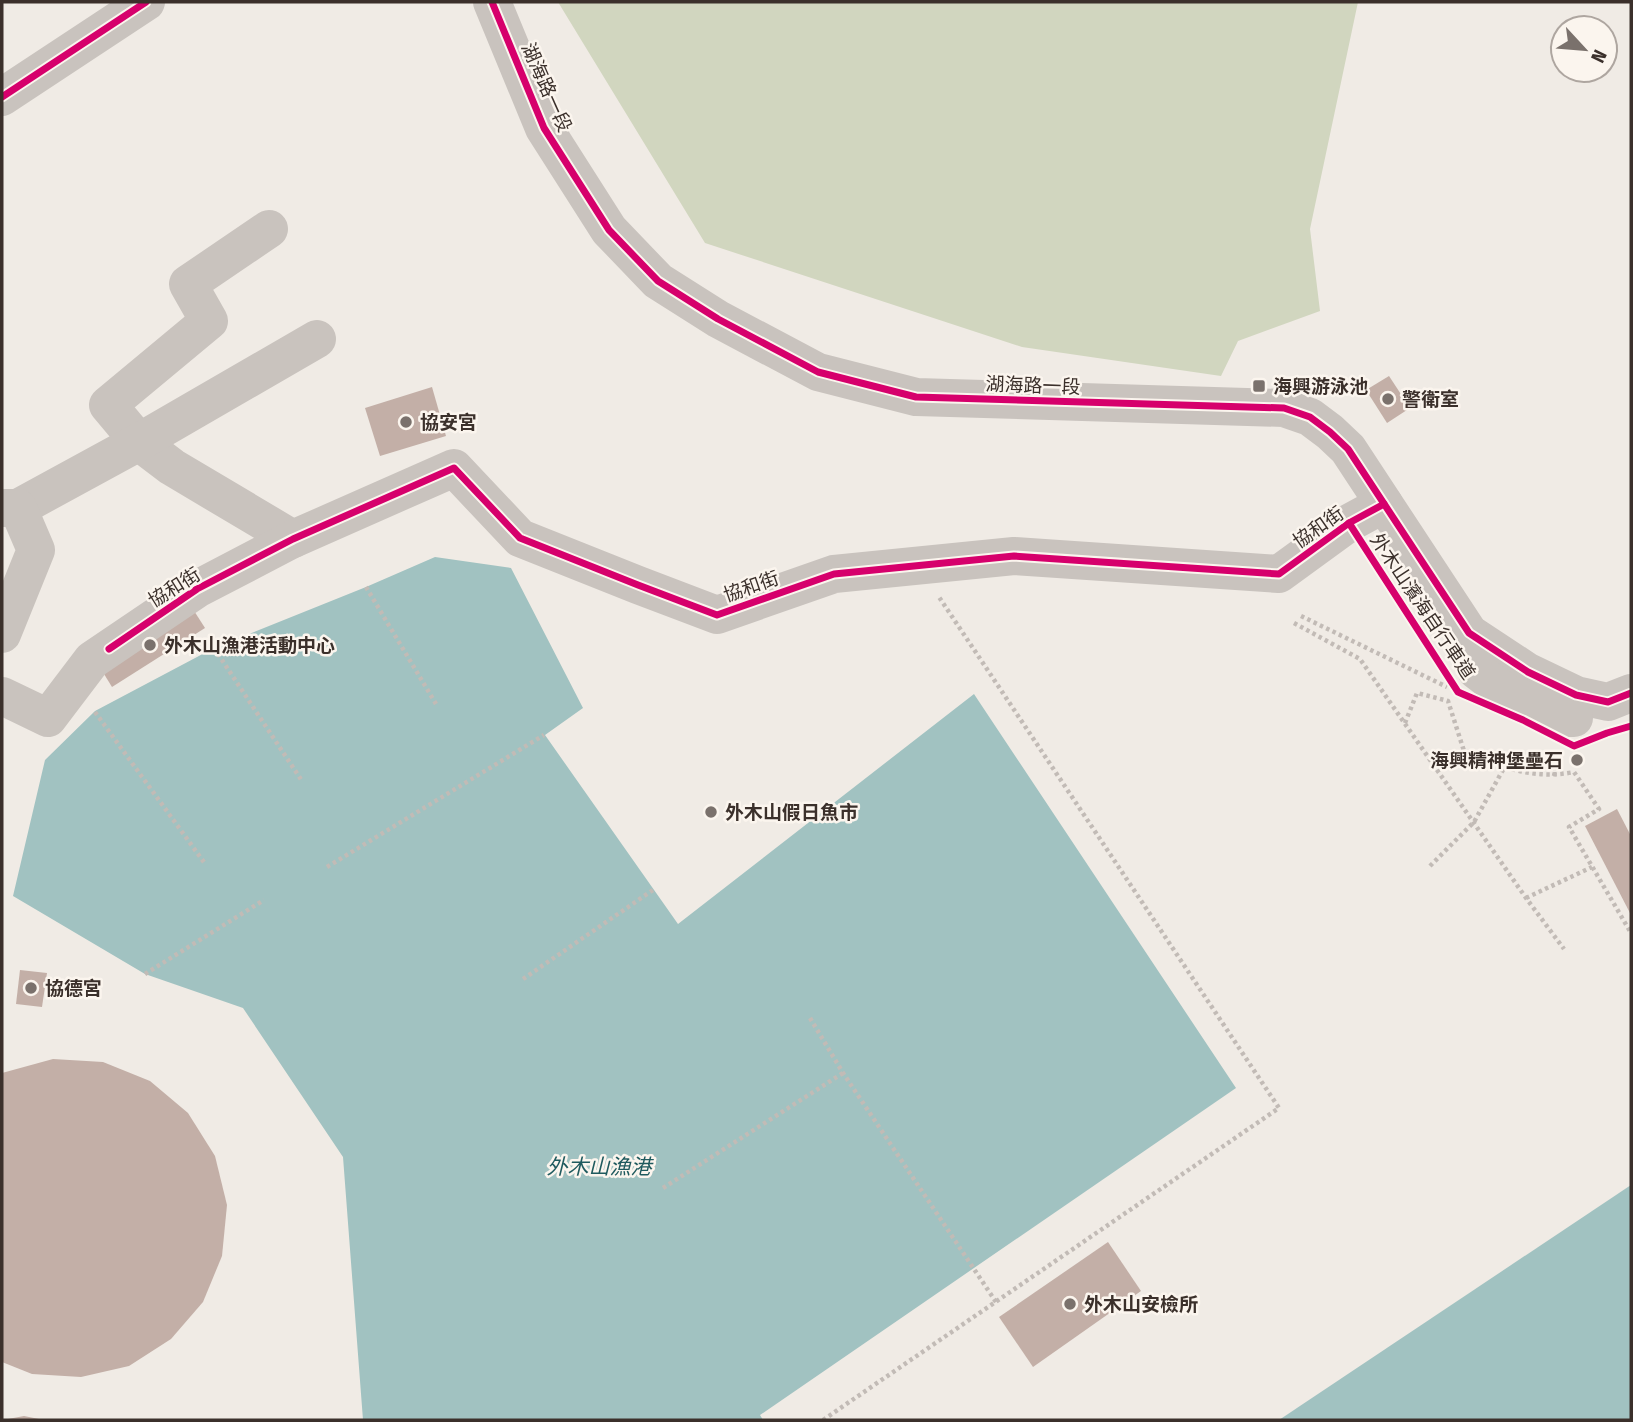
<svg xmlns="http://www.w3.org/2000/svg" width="1633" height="1422" viewBox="0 0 1633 1422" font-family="'Fira Sans Condensed','Noto Sans TC',sans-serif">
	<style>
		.green { fill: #d1d6bf }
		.water { fill: #a1c2c1 }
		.building { fill: #c3afa7 }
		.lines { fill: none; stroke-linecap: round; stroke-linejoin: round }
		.path { stroke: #c2bbb6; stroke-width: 4.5; stroke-dasharray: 3.5 3.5; stroke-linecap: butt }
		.minor { stroke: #c9c3be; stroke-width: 38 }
		.cycleway-casing { stroke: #fbf5ee; stroke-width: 11 }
		.cycleway { stroke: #d6006c; stroke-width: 7 }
		.poi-dot { fill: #7a716c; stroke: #fbf5ee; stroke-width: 2.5 }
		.labels { text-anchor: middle; stroke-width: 5; stroke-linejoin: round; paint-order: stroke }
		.street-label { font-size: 19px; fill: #3b302b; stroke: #fbf5ee }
		.poi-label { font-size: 19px; font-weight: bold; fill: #3b302b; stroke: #fbf5ee; text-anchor: start }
		.water-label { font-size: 21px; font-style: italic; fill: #1f5a5e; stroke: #fbf5ee }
	</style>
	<rect width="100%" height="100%" fill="#f0ebe5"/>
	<path class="green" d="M558 2H1358L1310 229 1320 311 1238 341 1221 376 1022 347 705 243Z"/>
	<g class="water">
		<path d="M435 557 511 568 583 708 545 735 678 924 974 694 1236 1088 760 1415 763 1420H363L343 1157 243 1008 145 974 13 896 45 760 95 711 214 648 366 587Z"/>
		<path d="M1631 1185V1420H1279Z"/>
	</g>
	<g class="building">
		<path d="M1389 376 1410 408 1387 423 1366 390Z"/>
		<path d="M432 387 446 436 380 456 365 408Z"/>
		<path d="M189 603 205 628 112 687 96 661Z"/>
		<path d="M1617 809 1631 836V915L1585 826Z"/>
		<path d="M20 970 47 973 42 1007 16 1004Z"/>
		<path d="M53 1059 103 1062 150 1081 188 1113 215 1156 227 1205 222 1256 203 1302 171 1339 129 1366 81 1377 32 1374 2 1362V1073Z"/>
		<path d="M1108 1242 1141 1291 1033 1367 999 1317Z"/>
		<path d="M24 1416 39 1419V1420H9L8 1419Z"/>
	</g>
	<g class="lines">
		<g class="path">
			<path d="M366 587 436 704"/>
			<path d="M1301 616 1447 687"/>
			<path d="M1294 623 1360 659 1526 898 1564 949"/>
			<path d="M214 648 302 781"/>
			<path d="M95 712 206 865"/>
			<path d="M1405 723 1417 693 1448 701 1464 751C1500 767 1533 780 1574 772L1599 809 1569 827 1631 933"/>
			<path d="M1554 776 1559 751"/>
			<path d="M1430 866 1474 822 1504 768"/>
			<path d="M327 867 544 735"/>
			<path d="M1526 898 1592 867"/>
			<path d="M145 974 264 900"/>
			<path d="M523 979 653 890"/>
			<path d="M810 1018 843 1073 996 1302"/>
			<path d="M663 1188 843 1073"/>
			<path d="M823 1420 1279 1108 939 597"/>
		</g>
		<g class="minor">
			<path d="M492 2 544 128 609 230 658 281 718 319 818 372 916 397 1284 408 1310 417 1330 432 1348 449 1469 633 1528 672 1576 695 1608 702 1631 693"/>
			<path d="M2 97 146 2"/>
			<path d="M269 229 188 284 209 321 108 405 139 442 172 467 293 539"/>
			<path d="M2 508H18L139 442 317 339"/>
			<path d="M1469 633 1476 670 1505 692 1567 718H1574"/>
			<path d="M2 634 36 550 18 508"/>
			<path d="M2 696 48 718 92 660 197 589 293 539 454 468 520 538 638 585 717 615 834 574 1014 556 1279 574 1349 523 1384 504"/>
		</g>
		<g class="cycleway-casing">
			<g id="cycleway">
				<path d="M492 2 544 128 609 230 658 281 718 319 818 372 916 397 1284 408 1310 417 1330 432 1348 449 1469 633 1528 672 1576 695 1608 702 1631 693"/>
				<path d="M2 97 146 2"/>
				<path d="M1349 523 1458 692 1523 720 1574 746 1607 733 1631 726"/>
				<path d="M109 649 197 589 293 539 454 468 520 538 638 585 717 615 834 574 1014 556 1279 574 1349 523 1384 504"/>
			</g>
		</g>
		<use href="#cycleway" class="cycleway"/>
	</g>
	<g class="poi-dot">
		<rect x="1252" y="379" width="14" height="14" rx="3.5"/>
		<circle cx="1388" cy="399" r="7"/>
		<circle cx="406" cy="422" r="7"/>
		<circle cx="150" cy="645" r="7"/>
		<circle cx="1577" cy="760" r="7"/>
		<circle cx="711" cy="812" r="7"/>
		<circle cx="31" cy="988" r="7"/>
		<circle cx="1070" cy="1304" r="7"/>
	</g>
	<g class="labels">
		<g class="street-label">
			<text transform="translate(547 87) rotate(66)" y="7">湖海路一段</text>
			<text transform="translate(1033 385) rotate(2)" y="7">湖海路一段</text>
			<text transform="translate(1318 527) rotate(-35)" y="7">協和街</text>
			<text transform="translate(751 586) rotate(-19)" y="7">協和街</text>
			<text transform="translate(174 587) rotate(-32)" y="7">協和街</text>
			<text transform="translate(1423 606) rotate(56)" y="7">外木山濱海自行車道</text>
		</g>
		<g class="poi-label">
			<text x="1273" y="393">海興游泳池</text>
			<text x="1402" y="406">警衛室</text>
			<text x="420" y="429">協安宮</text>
			<text x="164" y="652">外木山漁港活動中心</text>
			<text x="1563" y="767" text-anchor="end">海興精神堡壘石</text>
			<text x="725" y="819">外木山假日魚市</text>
			<text x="45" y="995">協德宮</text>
			<text x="1084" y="1311">外木山安檢所</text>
		</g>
		<g class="water-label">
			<text x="599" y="1174">外木山漁港</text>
		</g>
	</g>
	<rect width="1633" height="1422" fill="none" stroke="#3b302b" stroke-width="7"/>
	<g transform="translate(1584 49) rotate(116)"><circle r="33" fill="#fbf5ee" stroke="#aea6a0" stroke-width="2"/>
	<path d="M0-5L12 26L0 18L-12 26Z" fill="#7a716c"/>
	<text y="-10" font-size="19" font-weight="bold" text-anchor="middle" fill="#3b302b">N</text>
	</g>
</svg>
